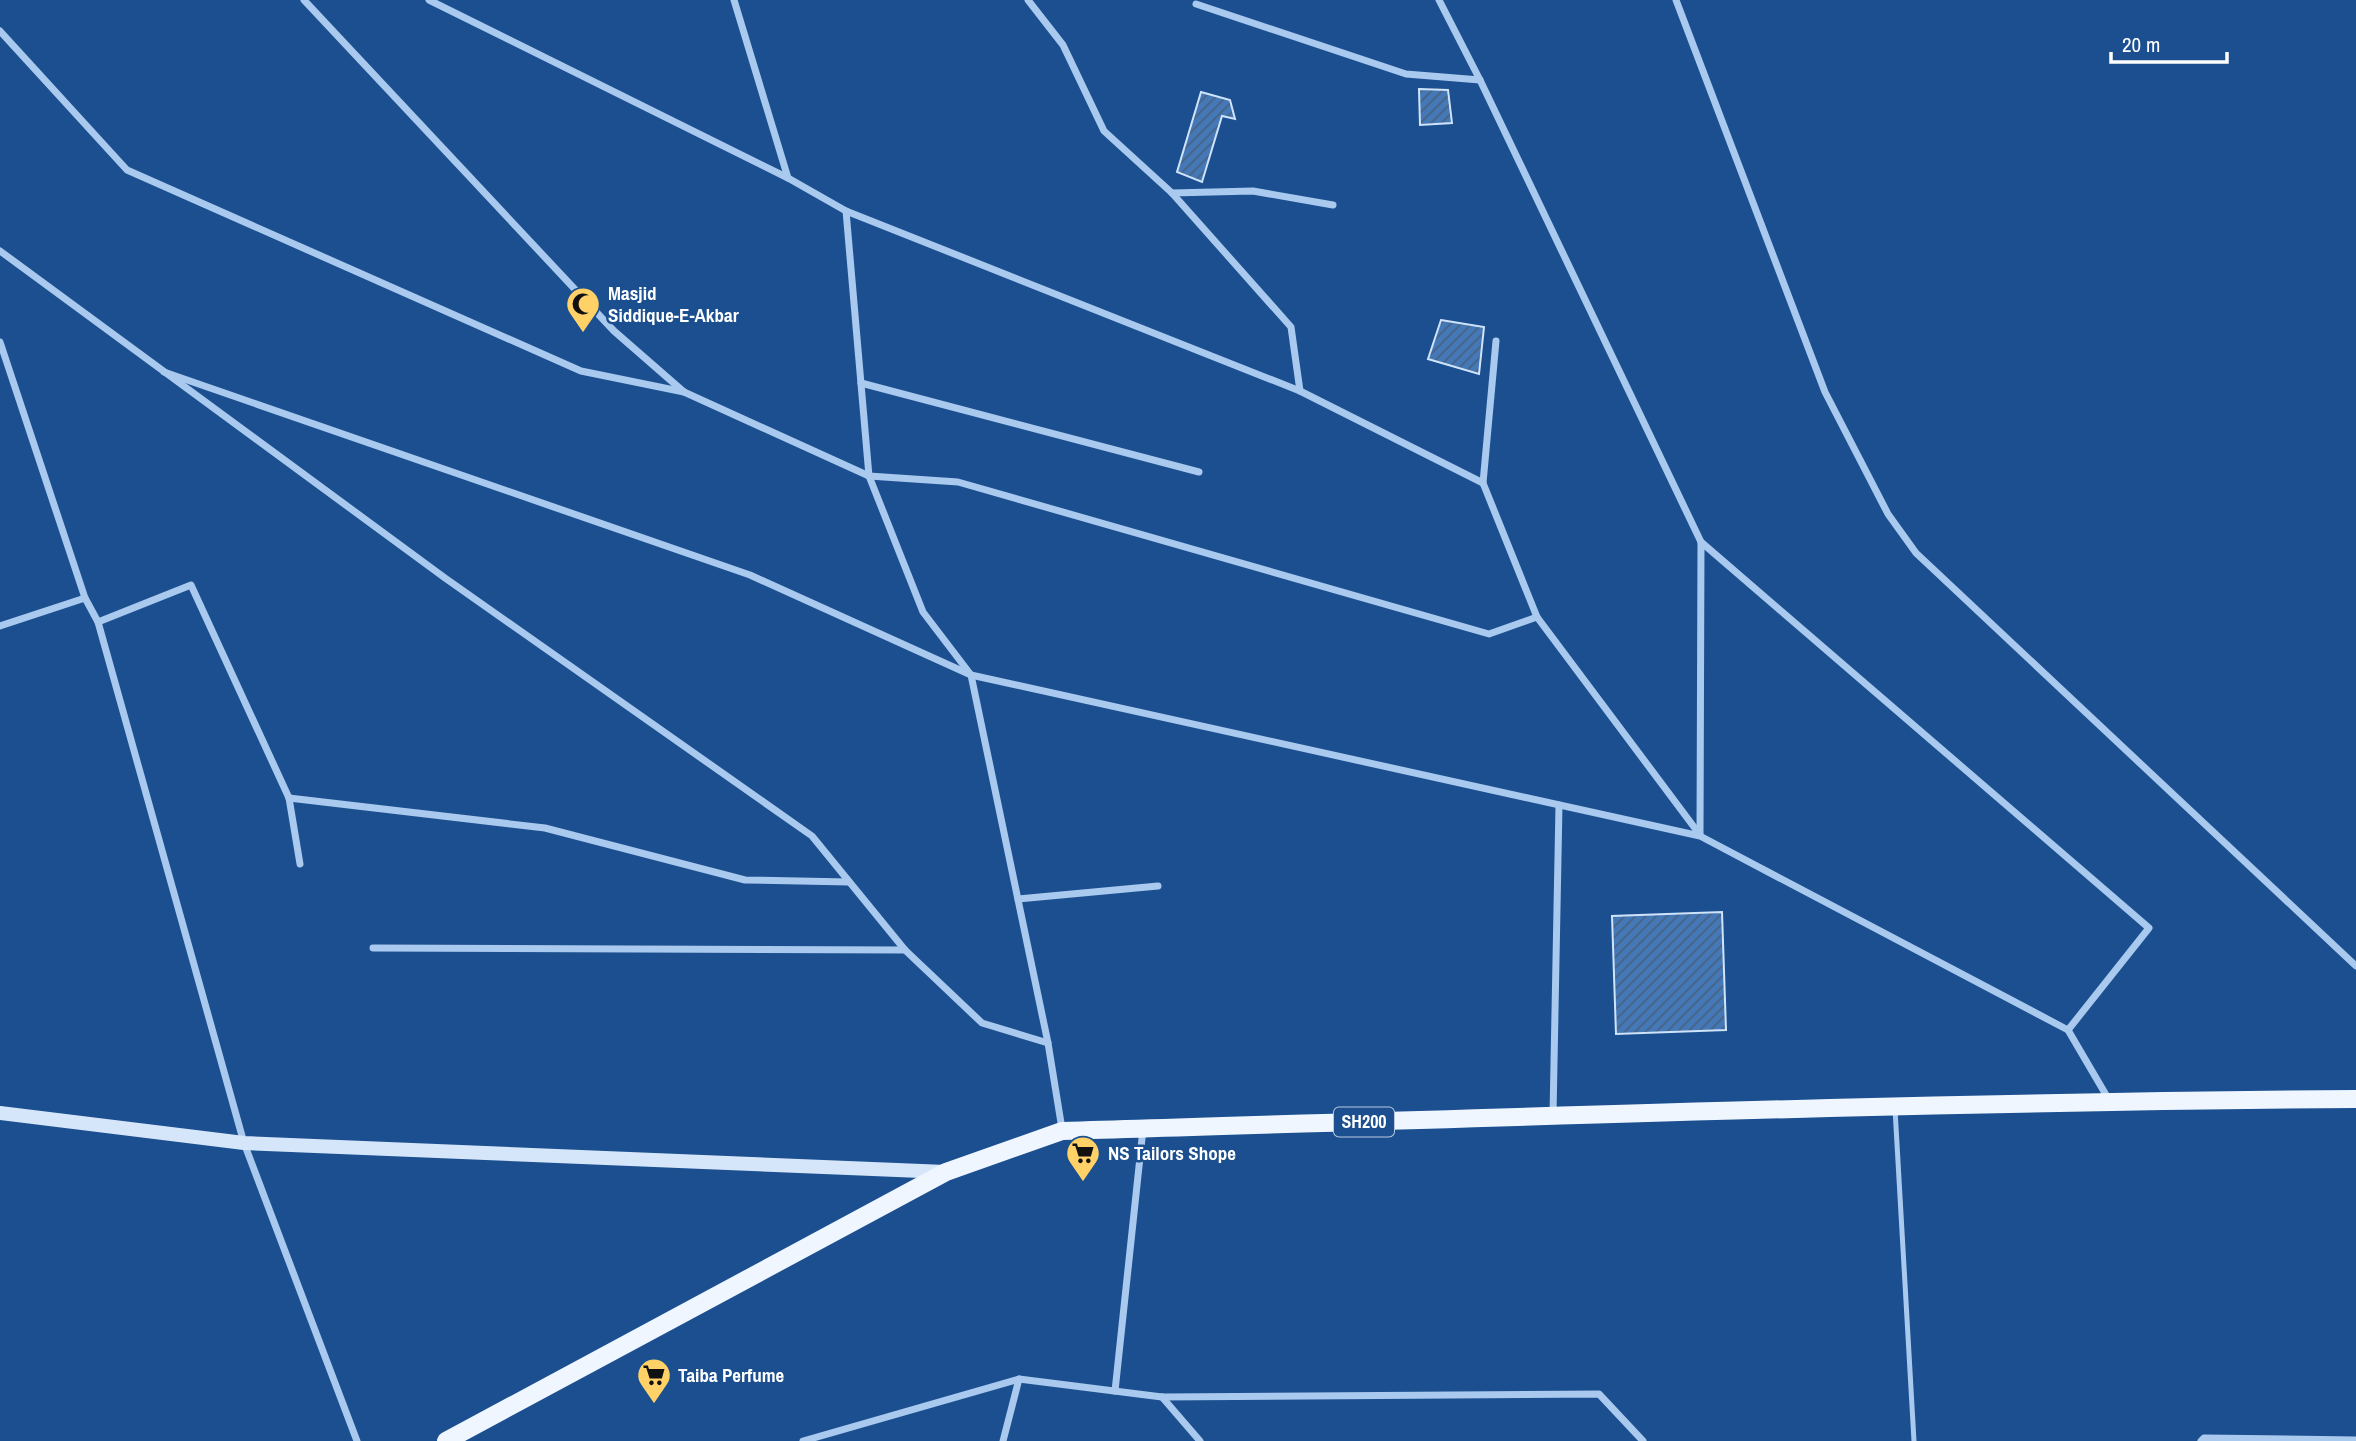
<svg xmlns="http://www.w3.org/2000/svg" width="2356" height="1441" viewBox="0 0 2356 1441" font-family="'Archivo Narrow',sans-serif">
	<style>
		.building { fill: url(#building-hatch); stroke: #cfe3fa; stroke-width: 2 }
		.lines { fill: none; stroke-linecap: round; stroke-linejoin: round }
		.service { stroke: #a9c9ee; stroke-width: 5 }
		.minor { stroke: #a9c9ee; stroke-width: 7 }
		.secondary { stroke: #d6e6fa; stroke-width: 14 }
		.primary { stroke: #f0f6ff; stroke-width: 18 }
		.labels { text-anchor: middle; stroke-width: 5; stroke-linejoin: round; paint-order: stroke }
		.shield { fill: #1b4f8f; stroke: #bbcadd; stroke-width: 2 }
		.shield-label { font-size: 18px; font-weight: bold; fill: #fff }
		.poi-label { font-size: 19px; font-weight: bold; fill: #fff; stroke: #1b4f8f; text-anchor: start }
	</style>
	<defs>
		<pattern id="building-hatch" width="6" height="6" patternUnits="userSpaceOnUse" patternTransform="scale(1.75)"><rect width="6" height="6" fill="#4478b7"/><path d="M-1 1l2-2M0 6l6-6M5 7l2-2" fill="none" stroke="#486282"/></pattern>
	</defs>
	<rect width="100%" height="100%" fill="#1b4f8f"/>
	<g class="building">
		<path d="M1419 89 1448 90 1452 123 1420 125Z"/>
		<path d="M1201 92 1230 100 1235 119 1222 116 1202 182 1177 172Z"/>
		<path d="M1441 320 1484 327 1479 374 1428 359Z"/>
		<path d="M1722 912 1726 1030 1616 1034 1612 916Z"/>
	</g>
	<g class="lines">
		<path class="service" d="M1895 1109 1914 1441"/>
		<g class="minor">
			<path d="M304 0 614 331 684 392 869 476 958 482 1489 634 1537 617"/>
			<path d="M429 0 788 178 846 211 1300 391 1483 483 1537 617 1700 835"/>
			<path d="M734 0 788 178"/>
			<path d="M1028 0 1063 45 1104 131 1172 193 1291 327 1300 391"/>
			<path d="M1439 0 1480 80 1701 542 1700 835"/>
			<path d="M1676 0 1825 392 1888 514 1916 553 2356 966"/>
			<path d="M1196 4 1406 74 1480 80"/>
			<path d="M0 31 127 170 581 371 684 392"/>
			<path d="M1172 193 1253 191 1333 205"/>
			<path d="M846 211 869 476 923 612 971 675 1048 1043 1062 1129"/>
			<path d="M0 251 445 578 812 836 905 950 982 1023 1048 1043"/>
			<path d="M0 342 85 598 98 622 244 1143 357 1441"/>
			<path d="M164 372 750 575 971 675 1700 836 2068 1030 2109 1100"/>
			<path d="M861 383 1199 472"/>
			<path d="M1483 483 1496 341"/>
			<path d="M1701 542 2149 928 2068 1030"/>
			<path d="M98 622 191 585 289 798 300 864"/>
			<path d="M0 626 85 598"/>
			<path d="M289 798 545 828 745 880 849 882"/>
			<path d="M1018 899 1158 886"/>
			<path d="M373 948 905 950"/>
			<path d="M1553 1115 1559 805"/>
			<path d="M1115 1391 1143 1129"/>
			<path d="M1162 1397 1200 1441"/>
			<path d="M803 1441 1019 1379 1162 1397 1599 1394 1643 1441"/>
			<path d="M1003 1441 1019 1379"/>
			<path d="M2201 1441 2204 1438 2356 1440"/>
		</g>
		<path class="secondary" d="M0 1113 244 1143 946 1172"/>
		<path class="primary" d="M446 1441 946 1172 1062 1131C1493 1118 1925 1102 2356 1099"/>
	</g>
	<defs>
		<g id="mosque-pin" transform="scale(1.75)"><path d="M0 17L-7.5 6A9.5 9.5 0 1 1 7.5 6Z" fill="#ffd166" stroke="#1b4f8f"/><path d="M3.5-4.9A6 6 0 1 0 3.5 4.9A5 5 0 1 1 3.5-4.9Z" fill="#111"/></g>
		<g id="supermarket-pin" transform="scale(1.75)"><path d="M0 17L-7.5 6A9.5 9.5 0 1 1 7.5 6Z" fill="#ffd166" stroke="#1b4f8f"/><path d="M-6-5.5h2.5l.6 2H6L4.5 2H-2.5L-4.4-4H-6ZM-1.5 3.2a1.3 1.3 0 1 0 .1 0ZM3 3.2a1.3 1.3 0 1 0 .1 0Z" fill="#111"/></g>
	</defs>
	<g fill-rule="evenodd">
		<use href="#mosque-pin" x="583" y="304"/>
		<use href="#supermarket-pin" x="1083" y="1153"/>
		<use href="#supermarket-pin" x="654" y="1375"/>
	</g>
	<g class="labels">
		<rect class="shield" x="1334" y="1107.5" width="60" height="29" rx="5"/>
		<g class="shield-label">
			<text x="1364" y="1128">SH200</text>
		</g>
		<g class="poi-label">
			<text x="608" y="300">Masjid<tspan x="608" dy="22">Siddique-E-Akbar</tspan></text>
			<text x="1108" y="1160">NS Tailors Shope</text>
			<text x="678" y="1382">Taiba Perfume</text>
		</g>
	</g>
	<path d="M2111 52v10h116v-10" fill="none" stroke="#ffffff" stroke-width="3.5"/>
	<text x="2122" y="52" font-size="21" fill="#ffffff" stroke="#1b4f8f" stroke-width="5" paint-order="stroke">20 m</text>
</svg>
